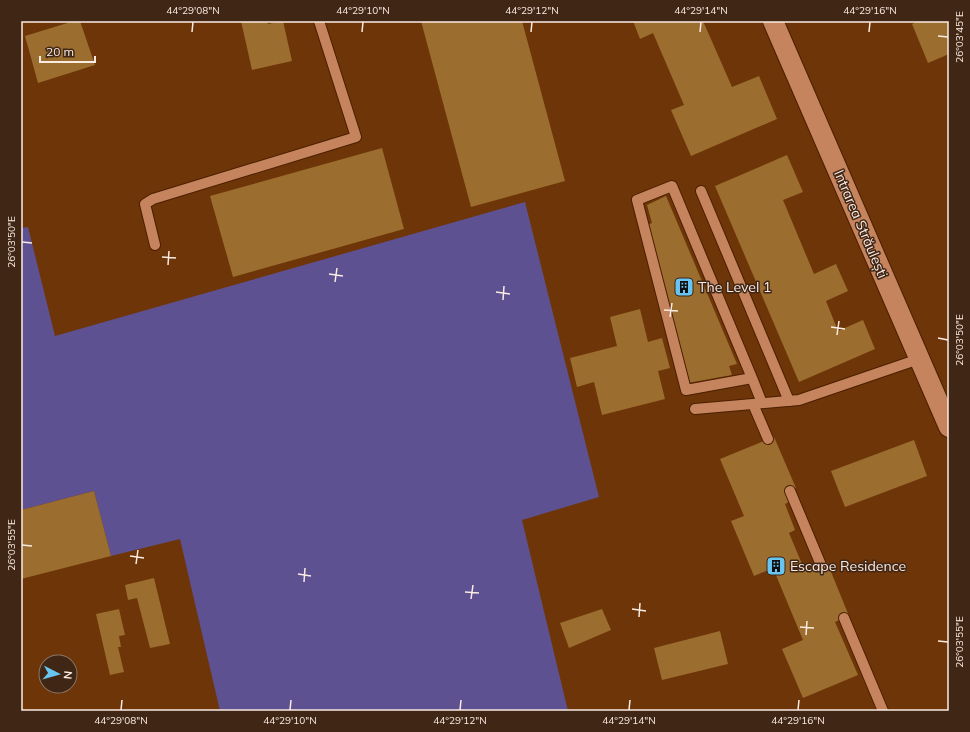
<svg xmlns="http://www.w3.org/2000/svg" width="970" height="732" viewBox="0 0 970 732" font-family="Mulish,sans-serif">
	<style>
		.green { fill: #5e5192 }
		.building { fill: #9b6d2f }
		.lines { fill: none; stroke-linecap: round; stroke-linejoin: round }
		.service-casing { stroke: #4a1f00; stroke-width: 12 }
		.minor-casing { stroke: #4a1f00; stroke-width: 22 }
		.service { stroke: #c5845d; stroke-width: 10 }
		.minor { stroke: #c5845d; stroke-width: 20 }
		.ticks { fill: none; stroke: #faebe3; stroke-width: 1.5 }
		.labels { text-anchor: middle; stroke-width: 3; stroke-linejoin: round; paint-order: stroke }
		.street-label { font-size: 14px; fill: #faebe3; stroke: #402615 }
		.poi-label { font-size: 14px; fill: #faebe3; stroke: #402615; text-anchor: start }
		.neatline { fill: none; stroke: #faebe3; stroke-width: 1.5 }
		.ticks-label { font-size: 10px; text-anchor: middle; fill: #faebe3 }
	</style>
	<rect width="100%" height="100%" fill="#6e3508"/>
	<path class="green" d="M525 202 599 497 522 520 568 711H220L180 539 111 556 94 491 21 510V228L28 227 55 336Z"/>
	<g class="building">
		<path d="M74 21H80L95 65 38 83 25 36Z"/>
		<path d="M241 21H267L268 24 283 21 292 61 252 70Z"/>
		<path d="M421 21H522L565 181 471 207Z"/>
		<path d="M633 21H703L732 87 759 76 777 119 691 156 671 110 684 105 653 33 640 39Z"/>
		<path d="M918 21H949V54L928 63 912 24Z"/>
		<path d="M382 148 404 229 233 277 210 196Z"/>
		<path d="M787 155 803 192 783 200 814 274 836 264 848 291 826 301 838 331 863 320 875 349 799 382 715 186Z"/>
		<path d="M666 196 737 364 729 366 732 375 688 383 647 225 652 223 647 205Z"/>
		<path d="M640 309 648 342 662 338 670 368 658 371 665 399 602 415 594 382 577 387 570 358 617 346 610 317Z"/>
		<path d="M774 437 796 488 785 493 789 502 785 504 795 530 789 533 805 571 827 562 849 616 835 622 858 675 803 698 782 649 803 640 773 568 754 576 731 521 744 516 720 459Z"/>
		<path d="M914 440 927 476 845 507 831 471Z"/>
		<path d="M94 491 111 556 21 579V510Z"/>
		<path d="M154 578 170 644 150 648 137 598 128 600 125 585Z"/>
		<path d="M119 609 125 635 119 636 121 647H118L124 672 110 675 96 614Z"/>
		<path d="M602 609 611 630 569 648 560 623Z"/>
		<path d="M720 631 728 664 662 680 654 648Z"/>
	</g>
	<g class="lines">
		<g class="service-casing">
			<g id="service">
				<path d="M701 191 789 401"/>
				<path d="M155 245 145 204 153 199 356 137 319 21"/>
				<path d="M752 378 686 390 637 200 672 186 752 378 762 403"/>
				<path d="M753 404 768 439"/>
				<path d="M695 409 799 400 919 359"/>
				<path d="M790 491 821 565"/>
				<path d="M844 618 883 711"/>
			</g>
		</g>
		<g class="minor-casing">
			<path id="minor" d="M773 21 949 427"/>
		</g>
		<use href="#service" class="service"/>
		<use href="#minor" class="minor"/>
	</g>
	<path class="ticks" d="M192 32 193 22M362 32 363 22M531 32 532 22M700 32 701 22M869 32 870 22M938 36 948 37M22 242 32 243M162 257 176 258M168 265 169 251M329 274 343 276M335 282 337 268M496 292 510 294M503 300 504 286M664 310 678 311M670 317 672 303M831 327 845 329M837 335 839 321M938 338 948 340M22 545 32 546M130 556 144 558M136 564 138 550M298 574 311 576M304 582 305 568M465 592 479 593M471 599 473 585M632 609 646 611M639 617 640 603M800 627 814 628M806 635 807 621M938 641 948 642M121 710 122 700M290 710 291 700M460 710 461 700M629 710 630 700M798 710 799 700"/>
	<defs>
		<g id="building-square" transform="scale(1)"><rect x="-9" y="-9" width="18" height="18" rx="4" fill="#68c4f0" stroke="#402615"/><path d="M-4-6H4V6H1V3H-1V6H-4ZM-2.5-4.3h1.7v1.8h-1.7ZM.8-4.3h1.7v1.8H.8ZM-2.5-1h1.7V.8h-1.7ZM.8-1h1.7V.8H.8Z" fill="#111"/></g>
	</defs>
	<g fill-rule="evenodd">
		<use href="#building-square" x="684" y="287"/>
		<use href="#building-square" x="776" y="566"/>
	</g>
	<g class="labels">
		<g class="street-label">
			<text transform="translate(861 224) rotate(67)" y="5">Intrarea Străulești</text>
		</g>
		<g class="poi-label">
			<text x="698" y="292">The Level 1</text>
			<text x="790" y="571">Escape Residence</text>
		</g>
	</g>
	<rect width="970" height="732" fill="none" stroke="#402615" stroke-width="44"/>
	<g transform="translate(58 674) rotate(96)"><circle r="19" fill="#402615" stroke="#8a7567"/>
	<path d="M0-3L7 15L0 10L-7 15Z" fill="#68c4f0"/>
	<text y="-6" font-size="11" font-weight="bold" text-anchor="middle" fill="#faebe3">N</text>
	</g>
	<path d="M40 56v6h55v-6" fill="none" stroke="#faebe3" stroke-width="2"/>
	<text x="46" y="56" font-size="12" fill="#faebe3" stroke="#402615" stroke-width="3" paint-order="stroke">20 m</text>
	<rect x="22" y="22" width="926" height="688" class="neatline"/>
	<g class="ticks-label">
		<text x="193" y="14">44°29'08"N</text>
		<text x="363" y="14">44°29'10"N</text>
		<text x="532" y="14">44°29'12"N</text>
		<text x="701" y="14">44°29'14"N</text>
		<text x="870" y="14">44°29'16"N</text>
		<text transform="translate(959 37) rotate(-90)" y="4">26°03'45"E</text>
		<text transform="translate(11 242) rotate(-90)" y="4">26°03'50"E</text>
		<text transform="translate(959 340) rotate(-90)" y="4">26°03'50"E</text>
		<text transform="translate(11 545) rotate(-90)" y="4">26°03'55"E</text>
		<text transform="translate(959 642) rotate(-90)" y="4">26°03'55"E</text>
		<text x="121" y="724">44°29'08"N</text>
		<text x="290" y="724">44°29'10"N</text>
		<text x="460" y="724">44°29'12"N</text>
		<text x="629" y="724">44°29'14"N</text>
		<text x="798" y="724">44°29'16"N</text>
	</g>
</svg>
